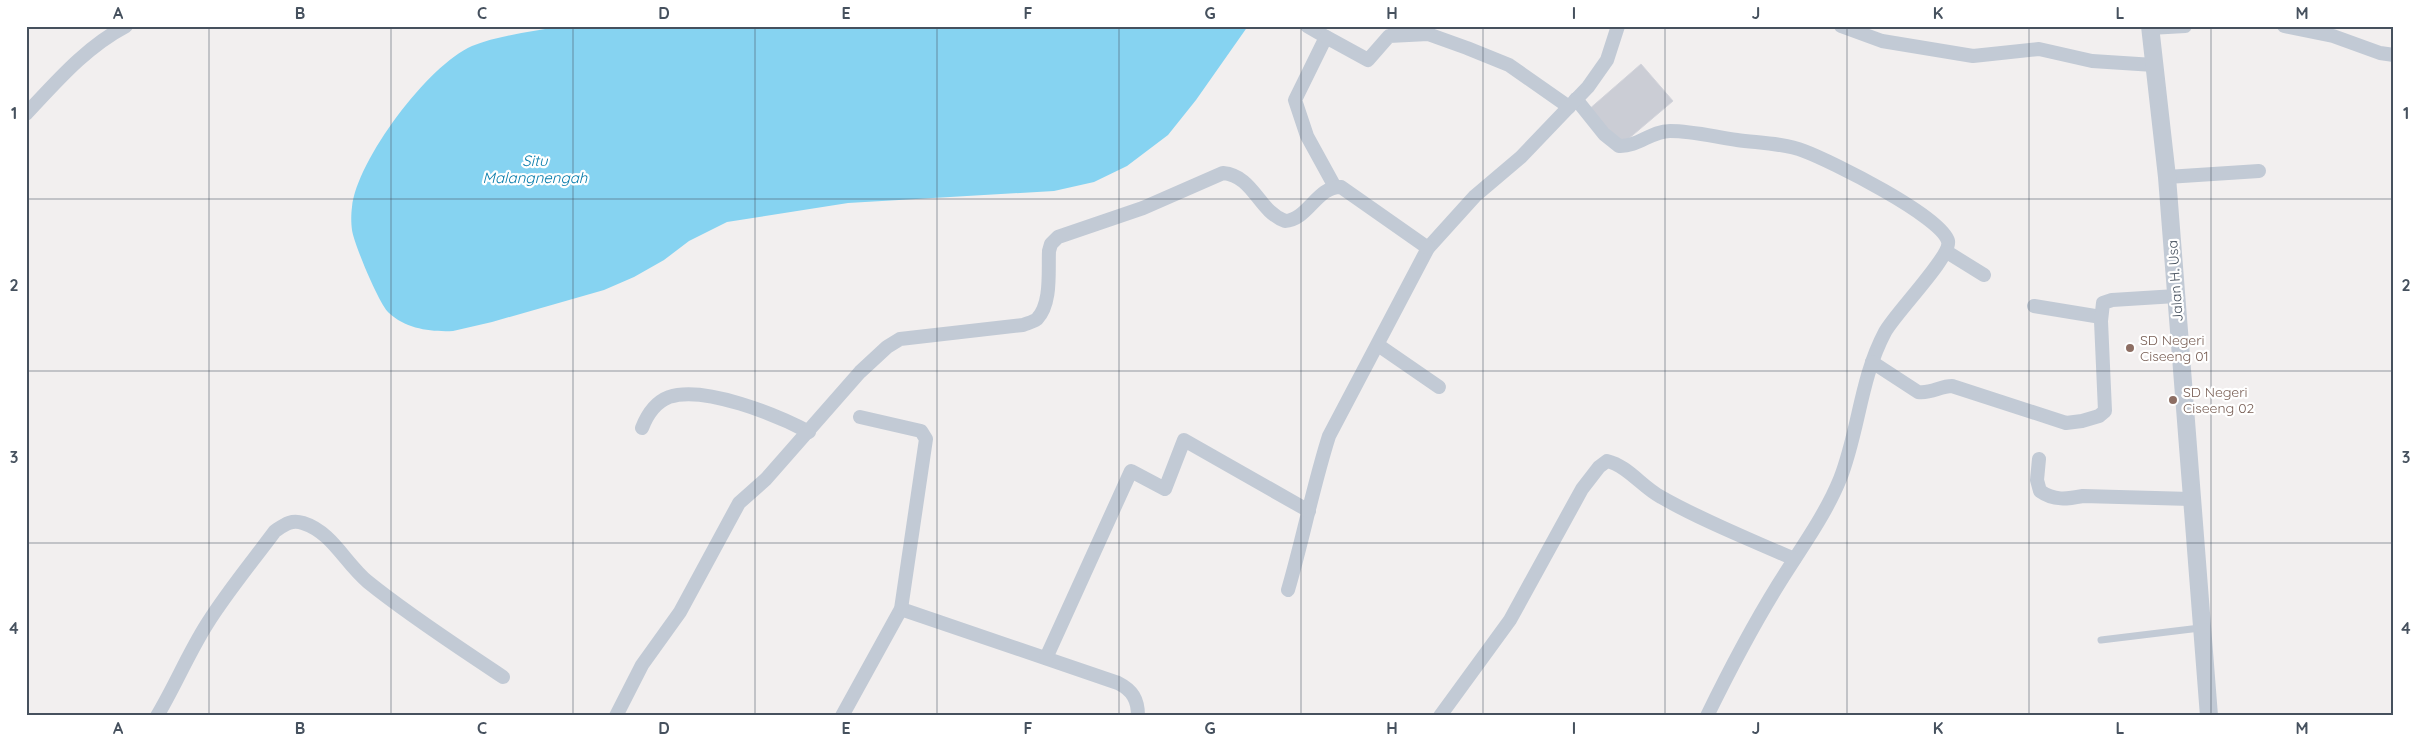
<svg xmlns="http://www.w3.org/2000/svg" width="2420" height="742" viewBox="0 0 2420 742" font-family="Quicksand,sans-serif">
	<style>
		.water { fill: #86d3f1 }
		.building { fill: #cbcdd5; stroke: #d3d4db }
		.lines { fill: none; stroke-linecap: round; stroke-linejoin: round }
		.service { stroke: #c2cad5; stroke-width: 7 }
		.minor { stroke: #c2cad5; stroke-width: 14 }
		.tertiary { stroke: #c2cad5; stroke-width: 18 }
		.grid { fill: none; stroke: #46515e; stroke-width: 1; stroke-opacity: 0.55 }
		.education-dot { fill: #8d6e63; stroke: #fff; stroke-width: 2 }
		.labels { text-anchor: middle; stroke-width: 4.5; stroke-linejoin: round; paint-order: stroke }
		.street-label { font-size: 14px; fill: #46515e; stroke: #fff }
		.education-label { font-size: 14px; fill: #785e54; stroke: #fff; text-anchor: start }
		.water-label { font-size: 15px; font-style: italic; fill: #057baa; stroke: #fff }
		.neatline { fill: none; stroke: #46515e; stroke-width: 2 }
		.grid-label { font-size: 16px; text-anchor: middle; font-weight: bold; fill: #46515e }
	</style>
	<rect width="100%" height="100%" fill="#f2efef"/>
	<path class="water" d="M561 26H1248L1196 100 1168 135 1127 166 1094 182 1054 191 848 203 727 222 689 241 664 260 634 277 604 290 492 322 453 331C431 332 406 329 389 313 379 304 354 244 352 230 351 223 351 214 352 207 357 160 428 65 472 46 499 35 532 32 561 26Z"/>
	<path class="building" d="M1641 64 1673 101 1627 140 1618 142 1587 111Z"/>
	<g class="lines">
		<path class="service" d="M2101 640 2200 628"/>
		<g class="minor">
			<path d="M1307 26 1326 37 1295 100 1307 136 1335 187"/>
			<path d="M1841 26 1882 41 1973 56 2039 49 2092 61 2154 65"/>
			<path d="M2284 26 2333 36 2380 53 2394 55"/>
			<path d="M2150 28 2185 26"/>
			<path d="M1326 37 1368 60 1389 36 1428 34 1467 48 1509 65 1569 107"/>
			<path d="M1576 99 1604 134 1619 146C1638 147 1651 131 1670 131 1693 131 1715 137 1737 140 1759 143 1783 143 1804 151 1831 161 1941 216 1948 241 1952 256 1895 313 1885 332 1860 379 1859 431 1840 479 1825 516 1799 551 1778 585 1752 627 1729 671 1707 716"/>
			<path d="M26 114C57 81 86 47 126 26"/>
			<path d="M2167 177 2259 171"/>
			<path d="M1947 252 1984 275"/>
			<path d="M2034 306 2101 317"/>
			<path d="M1378 345 1439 387"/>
			<path d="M1872 362 1918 392C1931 394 1940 386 1952 386L2066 423 2082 421 2099 416 2105 411 2101 321 2103 303 2112 300 2176 296"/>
			<path d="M642 428C647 415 656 402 669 397 704 385 777 415 809 432"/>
			<path d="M2039 459 2037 480 2040 491C2054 501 2067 499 2083 496L2191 499"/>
			<path d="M1288 590C1303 539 1313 486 1329 436L1428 248 1475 196 1521 157 1588 87 1607 60 1618 26"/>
			<path d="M901 609 1118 683C1132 690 1138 699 1138 716"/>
			<path d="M1046 658 1131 471 1165 489 1184 440 1309 511"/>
			<path d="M157 716C175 686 188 654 207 624 227 592 252 562 275 531 284 525 291 519 303 523 332 532 345 563 368 582 410 616 457 646 503 677"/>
			<path d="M616 716 642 665 680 612 739 503 766 479 860 372 887 347 900 339 1023 325C1028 323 1033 322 1037 319 1052 303 1048 271 1049 251L1051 244 1058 237 1143 208 1223 173C1254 176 1258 211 1285 221 1308 220 1317 186 1341 187L1428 248"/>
			<path d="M842 716 901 609 926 439 921 431 860 417"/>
			<path d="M1440 716 1510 620 1582 489 1599 467 1607 461C1628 466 1642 487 1661 497 1703 521 1749 539 1794 559"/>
		</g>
		<path class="tertiary" d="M2150 26 2167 177 2209 716"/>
	</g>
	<path class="grid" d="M209 26V716M391 26V716M573 26V716M755 26V716M937 26V716M1119 26V716M1301 26V716M1483 26V716M1665 26V716M1847 26V716M2029 26V716M2211 26V716M26 199H2394M26 371H2394M26 543H2394"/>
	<g class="education-dot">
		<circle cx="2130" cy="348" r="5"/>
		<circle cx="2173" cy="400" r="5"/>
	</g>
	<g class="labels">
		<g class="street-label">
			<text transform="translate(2175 281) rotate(-94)" y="5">Jalan H. Usa</text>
		</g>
		<g class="education-label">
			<text x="2140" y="345">SD Negeri<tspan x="2140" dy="16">Ciseeng 01</tspan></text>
			<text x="2183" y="397">SD Negeri<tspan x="2183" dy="16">Ciseeng 02</tspan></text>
		</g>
		<g class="water-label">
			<text x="535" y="166">Situ<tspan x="535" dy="17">Malangnengah</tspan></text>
		</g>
	</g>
	<rect width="2420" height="742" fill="none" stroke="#ffffff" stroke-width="55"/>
	<rect x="28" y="28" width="2364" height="686" class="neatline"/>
	<g class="grid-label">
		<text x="118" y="19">A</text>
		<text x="300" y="19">B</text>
		<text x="482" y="19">C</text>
		<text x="664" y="19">D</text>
		<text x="846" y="19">E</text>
		<text x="1028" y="19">F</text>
		<text x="1210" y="19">G</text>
		<text x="1392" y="19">H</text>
		<text x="1574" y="19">I</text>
		<text x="1756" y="19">J</text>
		<text x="1938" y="19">K</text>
		<text x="2120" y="19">L</text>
		<text x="2302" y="19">M</text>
		<text x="14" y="119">1</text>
		<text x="2406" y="119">1</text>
		<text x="14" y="291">2</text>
		<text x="2406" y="291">2</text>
		<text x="14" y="463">3</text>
		<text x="2406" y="463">3</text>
		<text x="14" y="634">4</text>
		<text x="2406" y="634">4</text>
		<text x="118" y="734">A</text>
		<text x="300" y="734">B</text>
		<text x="482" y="734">C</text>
		<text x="664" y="734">D</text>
		<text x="846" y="734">E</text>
		<text x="1028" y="734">F</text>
		<text x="1210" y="734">G</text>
		<text x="1392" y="734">H</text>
		<text x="1574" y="734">I</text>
		<text x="1756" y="734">J</text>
		<text x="1938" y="734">K</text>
		<text x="2120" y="734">L</text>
		<text x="2302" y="734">M</text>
	</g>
</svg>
